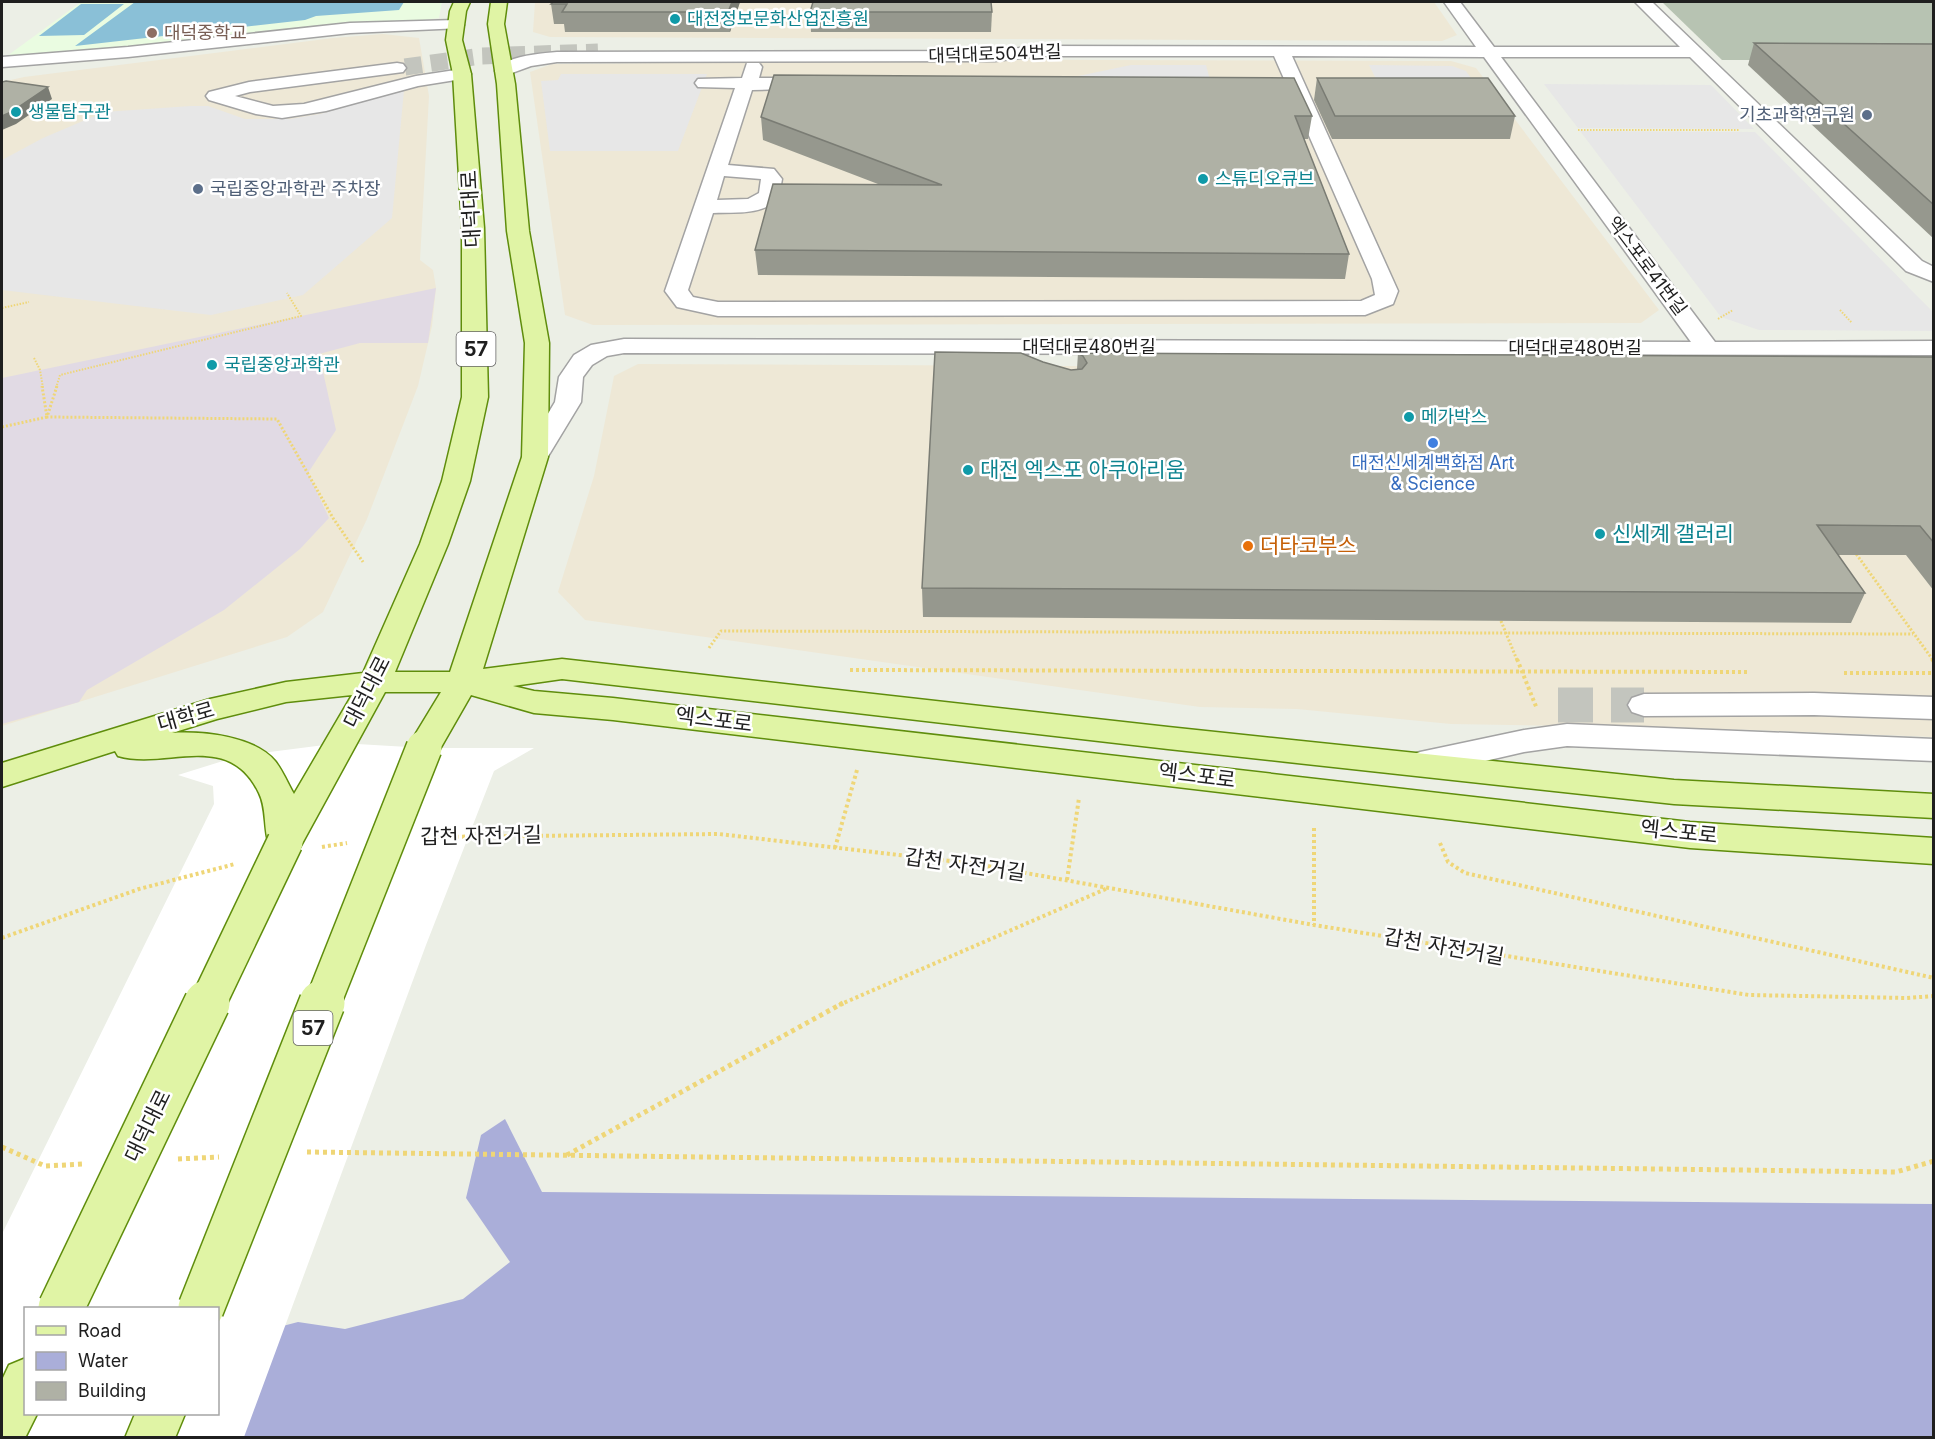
<svg xmlns="http://www.w3.org/2000/svg" width="1935" height="1439" viewBox="0 0 1935 1439" font-family="Inter,'Noto Sans KR',sans-serif">
	<style>
		.commercial { fill: #eee8d6 }
		.education { fill: #eafce1 }
		.construction { fill: #b7c3b2 }
		.pitch { fill: #8ac0d7 }
		.parking { fill: #e7e7e7 }
		.plaza { fill: #e1dae4 }
		.water { fill: #aaaed9 }
		.pier { fill: #fff; fill-rule: evenodd }
		.lines { fill: none; stroke-linecap: round; stroke-linejoin: round }
		.minor-tunnel-far1 { stroke: #c3c5be; stroke-width: 17; stroke-dasharray: 17 9; stroke-linecap: butt }
		.minor-tunnel { stroke: #c3c5be; stroke-width: 35; stroke-dasharray: 35 18; stroke-linecap: butt }
		.minor-casing { stroke: #a3a3a3; stroke-width: 3 }
		.major-casing { stroke: #5f8d0c; stroke-width: 3 }
		.path-far3 { stroke: #efd677; stroke-width: 2; stroke-dasharray: 1.5 1.5; stroke-linecap: butt }
		.path-far2 { stroke: #efd677; stroke-width: 3; stroke-dasharray: 2 2; stroke-linecap: butt }
		.path-far1 { stroke: #efd677; stroke-width: 4; stroke-dasharray: 3 3; stroke-linecap: butt }
		.path { stroke: #efd677; stroke-width: 5; stroke-dasharray: 4 4; stroke-linecap: butt }
		.minor { fill: #fff; fill-rule: evenodd }
		.major { fill: #e0f4a5; fill-rule: evenodd }
		.major-bridge-far1-casing { stroke: #5f8d0c; stroke-width: 38; stroke-linecap: butt }
		.major-bridge-casing { stroke: #5f8d0c; stroke-width: 48; stroke-linecap: butt }
		.major-bridge-far1 { stroke: #e0f4a5; stroke-width: 35 }
		.major-bridge { stroke: #e0f4a5; stroke-width: 45 }
		.wall { fill: #96988e }
		.shaded-wall { fill: #7a7c74 }
		.building { fill: #afb1a5; stroke: #7a7c74; stroke-width: 1.5 }
		.culture-dot { fill: #0f9aa8; stroke: #fff; stroke-width: 2 }
		.education-dot { fill: #8d6e63; stroke: #fff; stroke-width: 2 }
		.service-dot { fill: #5c6f8a; stroke: #fff; stroke-width: 2 }
		.shop-dot { fill: #3f7fe0; stroke: #fff; stroke-width: 2 }
		.food-dot { fill: #e8710a; stroke: #fff; stroke-width: 2 }
		.labels { text-anchor: middle; stroke-width: 5; stroke-linejoin: round; paint-order: stroke }
		.far-culture-label { font-size: 18px; fill: #0d838f; stroke: #fff; text-anchor: start }
		.far-education-label { font-size: 18px; fill: #785e54; stroke: #fff; text-anchor: start }
		.far-street-label { font-size: 18px; fill: #1f1f1f; stroke: #fff }
		.far-service-label { font-size: 18px; fill: #4e5e75; stroke: #fff; text-anchor: end }
		.far-shop-label { font-size: 18px; fill: #366cbe; stroke: #fff }
		.shield { fill: #fff; stroke: #626262; stroke-width: 1.5 }
		.shield-label { font-size: 20px; font-weight: bold; fill: #1f1f1f }
		.street-label { font-size: 21px; fill: #1f1f1f; stroke: #fff }
		.culture-label { font-size: 21px; fill: #0d838f; stroke: #fff; text-anchor: start }
		.food-label { font-size: 21px; fill: #c56008; stroke: #fff; text-anchor: start }
	</style>
	<rect width="100%" height="100%" fill="#ecefe6"/>
	<g class="commercial">
		<path d="M535 2H1434L1457 35 1442 41 550 37 533 32Z"/>
		<path d="M383 34 419 38 429 96 420 260 433 270 436 288 432 326 418 386 367 519 323 612 287 637 2 726V82L24 77 333 38Z"/>
		<path d="M796 59 1451 61 1476 68 1659 310 1641 323 593 325 565 315 530 72 552 64 773 62Z"/>
		<path d="M638 364 1933 370V737L1725 729 1451 724 1297 709 1200 707 585 620 558 592 594 476 614 376Z"/>
	</g>
	<path class="education" d="M81 2H442L439 18 424 20 324 25 204 40 7 56Z"/>
	<path class="construction" d="M1662 2H1933V60H1722Z"/>
	<g class="pitch">
		<path d="M135 2H404L399 10 316 16 305 20 75 46Z"/>
		<path d="M81 4H124L84 35 39 36Z"/>
	</g>
	<g class="parking">
		<path d="M1131 65H1206L1210 80H1059Z"/>
		<path d="M1369 65 1452 66 1466 71 1473 81H1377Z"/>
		<path d="M561 74H707L678 151H550L541 81 558 80Z"/>
		<path d="M1544 84 1711 85 1754 129 1578 128Z"/>
		<path d="M404 90 392 218 303 295 211 315 2 290V160L43 138 104 112 191 106H208L245 119H290L320 114Z"/>
		<path d="M1580 131 1755 132 1933 312V331L1759 330 1721 317Z"/>
	</g>
	<path class="plaza" d="M436 288 428 343H360L319 354 336 430 308 473 329 518 300 549 224 610 87 690 79 702 2 724V378Z"/>
	<path class="water" d="M505 1119 542 1192 1933 1204V1437L2 1438 26 1414H218V1343L298 1322 345 1329 463 1299 510 1262 466 1198 481 1135Z"/>
	<path class="pier" d="M340 743 425 748H534L494 771 426 945 244 1437H2V1234L214 804 213 786 178 775 239 756ZM26 1308H218V1414H26Z"/>
	<g class="lines">
		<path class="minor-tunnel-far1" d="M405 67 481 56 598 52"/>
		<path class="minor-tunnel" d="M1558 705H1644"/>
		<g class="minor-casing">
			<g id="minor">
				<path d="M1444 2H1460L1494 47H1680L1635 2H1652L1922 261 1934 267V282L1906 271 1690 57H1501L1715 342 1934 341V355L624 353 607 356 592 365 583 377 581 402 544 463 535 465 526 463 522 457 555 402 559 377 574 355 591 345 624 339 1691 342 1484 57 1292 56 1398 291 1393 304 1365 315 718 316 677 307 665 291 735 88 698 87 695 83 698 79 742 78 747 63H759L762 67 759 78H816L822 79 825 83 822 87 816 88 752 90 728 165 774 169 782 179C781 185 780 193 777 198 765 216 731 212 713 213L688 290 693 297 718 302 1361 301 1375 295 1372 279 1274 56H1036L995 61 557 62 531 66 504 76 498 75 495 71C508 55 538 54 557 52L995 51 1036 46 1476 47ZM724 176 761 179 759 193 748 199 717 200Z"/>
				<path d="M456 20 464 25 462 28 350 33 128 57 2 67V57L128 47 350 23Z"/>
				<path d="M397 63 403 64 406 68 403 72 250 92 235 96 273 106 304 104 416 76 462 69 468 70 471 74 468 78 418 86 326 111 282 118 256 114 209 100 206 96 209 92 249 82Z"/>
				<path d="M1814 693 1934 697V719L1814 715 1644 716 1632 712 1628 705 1632 698 1644 694Z"/>
				<path d="M1567 724 1934 739V761L1567 746 1524 752 1420 776 1408 772 1403 764 1408 756 1420 752 1524 730Z"/>
			</g>
		</g>
		<g class="major-casing">
			<g id="major">
				<path d="M454 2H470L466 11 462 40 471 74 484 228 488 397 470 481 448 544 395 672H450L522 457 525 343 507 231 497 84 488 24 491 2H507L504 24 515 84 529 231 549 343 548 457 483 669 562 659 1168 727 1674 780 1934 794V818L1674 804 1168 749 562 679 513 686 534 691 613 698 1690 822 1934 838V864L1690 848 613 720 534 713 471 695 436 756 424 759 412 756 407 748 441 692H385L298 851 285 855 272 851C262 833 268 811 259 793 228 729 167 770 118 756L115 751 2 787V763L210 699 286 682 363 673 420 544 442 481 462 397V228L453 74 446 40 450 11ZM352 695 294 794C288 784 283 771 275 761 254 736 203 731 172 733L217 719 286 702Z"/>
				<path d="M26 1358V1414H37L25 1438H2V1380L9 1365Z"/>
				<path d="M135 1414H185L175 1438H125Z"/>
			</g>
		</g>
		<g class="path-far3">
			<path d="M1578 130H1739"/>
			<path d="M2 308 29 302"/>
			<path d="M1840 310 1852 323"/>
			<path d="M1718 319 1733 310"/>
			<path d="M34 358 40 370 43 388"/>
			<path d="M56 388 60 375 301 316 287 293"/>
		</g>
		<g class="path-far2">
			<path d="M57 386 47 417 277 419 333 518 363 562"/>
			<path d="M2 427 47 417 42 386"/>
			<path d="M1854 551 1933 660"/>
			<path d="M1501 621 1517 660"/>
			<path d="M709 648 721 631 1913 634"/>
		</g>
		<g class="path-far1">
			<path d="M1517 659 1537 709"/>
			<path d="M1932 659 1934 662"/>
			<path d="M850 670 1747 672"/>
			<path d="M1844 673H1934"/>
			<path d="M1314 828V925"/>
			<path d="M426 837 719 834 976 864 1314 925 1749 995 1907 998 1934 996"/>
			<path d="M1440 843 1448 862 1465 873 1934 978"/>
			<path d="M322 847 347 843"/>
			<path d="M835 848 857 770"/>
			<path d="M1067 880 1079 798"/>
			<path d="M2 938 139 889 235 864"/>
			<path d="M839 1005 1108 888"/>
		</g>
		<g class="path">
			<path d="M2 1147 45 1166 84 1164"/>
			<path d="M307 1152 1896 1172 1934 1161"/>
			<path d="M567 1155 843 1003"/>
			<path d="M178 1159 219 1157"/>
		</g>
		<use href="#minor" class="minor"/>
		<use href="#major" class="major"/>
		<g class="major-bridge-far1-casing">
			<g id="major-bridge-far1">
				<path d="M207 1005 285 842"/>
				<path d="M322 1005 424 748"/>
			</g>
		</g>
		<g class="major-bridge-casing">
			<g id="major-bridge">
				<path d="M61 1308 207 1003"/>
				<path d="M201 1308 322 1003"/>
			</g>
		</g>
		<use href="#major-bridge-far1" class="major-bridge-far1"/>
		<use href="#major-bridge" class="major-bridge"/>
	</g>
	<g class="wall">
		<path d="M82 2H132L129 3H82Z"/>
		<path d="M740 2 730 32H565L564 24H554L551 4Z"/>
		<path d="M810 12H992L991 32H811Z"/>
		<path d="M1754 43 1934 44V239L1748 65Z"/>
		<path d="M1317 78 1515 116 1510 139H1332L1314 100Z"/>
		<path d="M1312 116 1308 139H1304L1349 254 1345 279 758 275 755 250 878 184 763 140 761 117Z"/>
		<path d="M1078 353 1934 357V591L1906 555H1838L1865 593 1851 623 923 617 922 588 1043 362 1071 370 1077 369Z"/>
	</g>
	<g class="shaded-wall">
		<path d="M732 2H740L730 32 728 12Z"/>
		<path d="M48 87 52 99 16 124 2 130V116Z"/>
	</g>
	<g class="building">
		<path d="M553 2H732L728 12H562L567 4H551Z"/>
		<path d="M813 2H991L992 12H810Z"/>
		<path d="M1754 43 1934 44V205Z"/>
		<path d="M774 75 1294 78 1312 116H1295L1349 254 755 250 773 184 942 185 761 117Z"/>
		<path d="M1317 78H1488L1515 116H1335Z"/>
		<path d="M6 81 48 87 11 112 2 116V82Z"/>
		<path d="M935 352 1021 353 1043 362 1071 370 1082 369 1087 363 1083 356 1078 353 1934 357V543L1920 526 1817 525 1865 593 922 588Z"/>
	</g>
	<g class="culture-dot">
		<circle cx="675" cy="19" r="6"/>
		<circle cx="16" cy="112" r="6"/>
		<circle cx="1203" cy="179" r="6"/>
		<circle cx="212" cy="365" r="6"/>
		<circle cx="1409" cy="417" r="6"/>
		<circle cx="968" cy="470" r="6"/>
		<circle cx="1600" cy="534" r="6"/>
	</g>
	<circle class="education-dot" cx="152" cy="33" r="6"/>
	<g class="service-dot">
		<circle cx="1867" cy="115" r="6"/>
		<circle cx="198" cy="189" r="6"/>
	</g>
	<circle class="shop-dot" cx="1433" cy="443" r="6"/>
	<circle class="food-dot" cx="1248" cy="546" r="6"/>
	<g class="labels">
		<g class="far-culture-label">
			<text x="687" y="25">대전정보문화산업진흥원</text>
			<text x="28" y="118">생물탐구관</text>
			<text x="1215" y="185">스튜디오큐브</text>
			<text x="224" y="371">국립중앙과학관</text>
			<text x="1421" y="423">메가박스</text>
		</g>
		<g class="far-education-label">
			<text x="164" y="39">대덕중학교</text>
		</g>
		<g class="far-street-label">
			<text transform="translate(995 54) rotate(-2)" y="6">대덕대로504번길</text>
			<text transform="translate(1647 266) rotate(53)" y="6">엑스포로41번길</text>
			<text x="1089" y="353">대덕대로480번길</text>
			<text x="1575" y="354">대덕대로480번길</text>
		</g>
		<g class="far-service-label">
			<text x="1855" y="121">기초과학연구원</text>
			<text x="210" y="195" text-anchor="start">국립중앙과학관 주차장</text>
		</g>
		<g class="far-shop-label">
			<text x="1433" y="469">대전신세계백화점 Art<tspan x="1433" dy="21">&amp; Science</tspan></text>
		</g>
		<g class="shield">
			<rect x="456.5" y="332" width="39" height="34" rx="4.5"/>
			<rect x="293.5" y="1011" width="39" height="34" rx="4.5"/>
		</g>
		<g class="shield-label">
			<text x="476" y="356">57</text>
			<text x="313" y="1035">57</text>
		</g>
		<g class="street-label">
			<text transform="translate(471 209) rotate(-93)" y="7">대덕대로</text>
			<text transform="translate(367 692) rotate(-63)" y="7">대덕대로</text>
			<text transform="translate(186 717) rotate(-16)" y="7">대학로</text>
			<text transform="translate(714 720) rotate(7)" y="7">엑스포로</text>
			<text transform="translate(1197 776) rotate(7)" y="7">엑스포로</text>
			<text transform="translate(1679 832) rotate(6)" y="7">엑스포로</text>
			<text transform="translate(481 836) rotate(-1)" y="7">갑천 자전거길</text>
			<text transform="translate(965 865) rotate(8)" y="7">갑천 자전거길</text>
			<text transform="translate(1444 947) rotate(10)" y="7">갑천 자전거길</text>
			<text transform="translate(148 1126) rotate(-64)" y="7">대덕대로</text>
		</g>
		<g class="culture-label">
			<text x="980" y="477">대전 엑스포 아쿠아리움</text>
			<text x="1612" y="541">신세계 갤러리</text>
		</g>
		<g class="food-label">
			<text x="1260" y="553">더타코부스</text>
		</g>
	</g>
	<rect width="1935" height="1439" fill="none" stroke="#1f1f1f" stroke-width="6"/>
	<rect x="24" y="1307" width="195" height="108" fill="#ffffff" stroke="#a5a5a5" stroke-width="1.5"/>
	<rect x="36" y="1326" width="30" height="9" fill="#e0f4a5" stroke="#a5a5a5" stroke-width="1.5"/>
	<text x="78" y="1337" font-size="18" fill="#1f1f1f">Road</text>
	<rect x="36" y="1352" width="30" height="18" fill="#aaaed9" stroke="#a5a5a5" stroke-width="1.5"/>
	<text x="78" y="1367" font-size="18" fill="#1f1f1f">Water</text>
	<rect x="36" y="1382" width="30" height="18" fill="#afb1a5" stroke="#a5a5a5" stroke-width="1.5"/>
	<text x="78" y="1397" font-size="18" fill="#1f1f1f">Building</text>
</svg>
